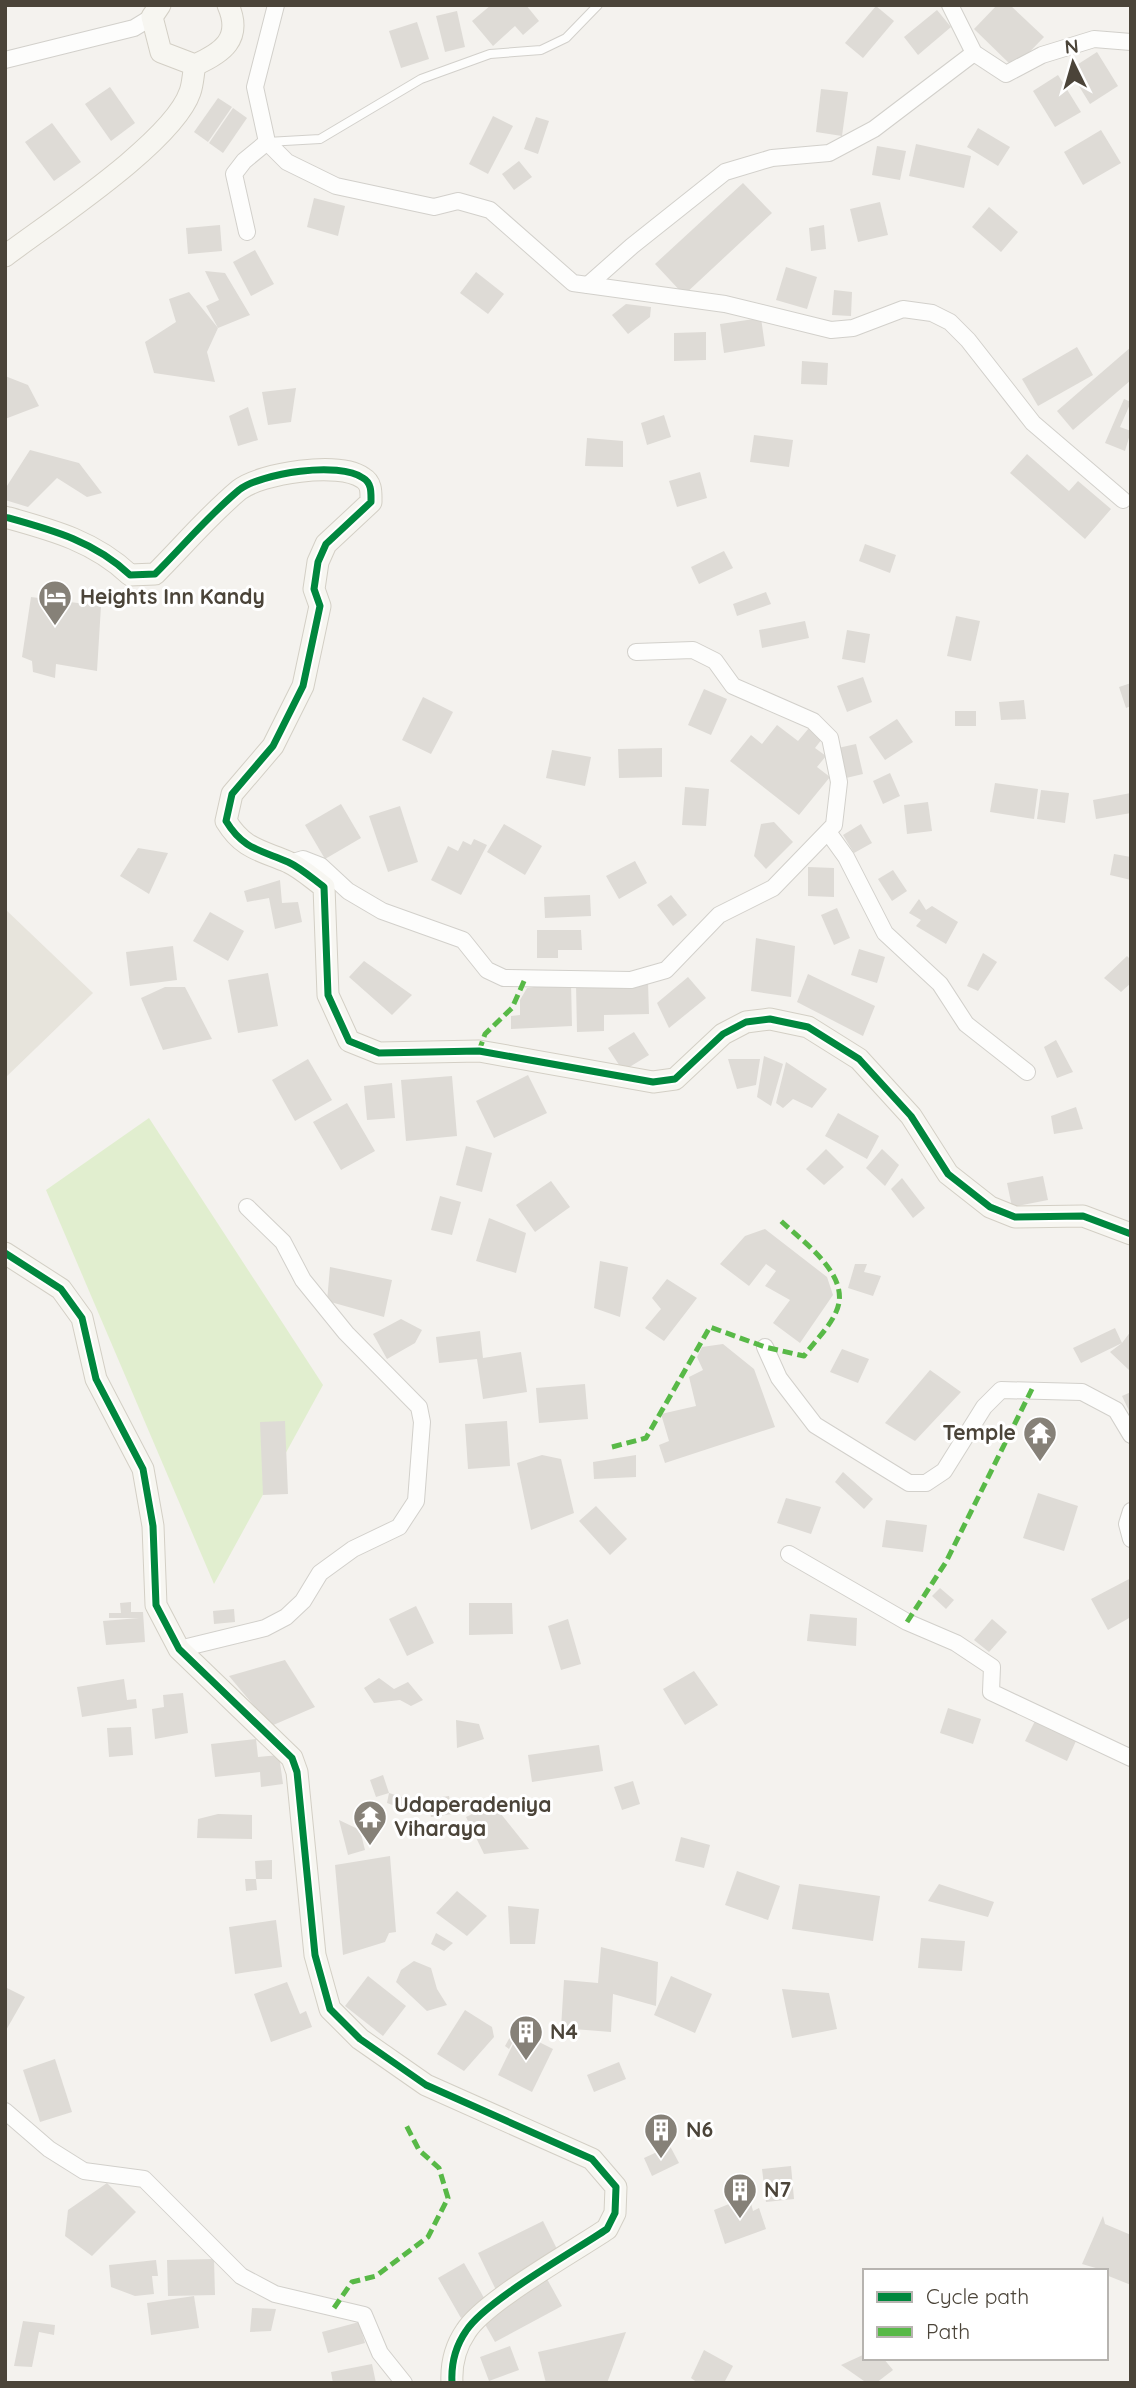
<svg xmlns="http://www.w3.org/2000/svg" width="1136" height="2388" viewBox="0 0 1136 2388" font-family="Quicksand,sans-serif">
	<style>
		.residential { fill: #e7e4dc }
		.green { fill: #e1eecf }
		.building { fill: #dedbd6 }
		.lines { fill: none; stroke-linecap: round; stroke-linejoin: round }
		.lane-casing { stroke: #d2d0cb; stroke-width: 10 }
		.street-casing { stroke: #d2d0cb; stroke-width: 18 }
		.secondary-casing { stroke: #d3cfc5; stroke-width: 23 }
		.lane { stroke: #fdfdfc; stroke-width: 8 }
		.street { stroke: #fdfdfc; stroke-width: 16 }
		.secondary { stroke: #f7f6f1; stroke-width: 21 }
		.quiet { stroke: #58b947; stroke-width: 5; stroke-dasharray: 10 5; stroke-linecap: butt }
		.cycleway-casing { stroke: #fff; stroke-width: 11 }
		.cycleway { stroke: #00873e; stroke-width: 7 }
		.labels { text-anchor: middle; stroke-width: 6; stroke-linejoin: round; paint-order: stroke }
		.poi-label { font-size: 21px; font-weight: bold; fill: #4b4439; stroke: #fff; text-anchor: start }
	</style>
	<rect width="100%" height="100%" fill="#f4f2ee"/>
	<path class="residential" d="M5 909 93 993 5 1078Z"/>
	<path class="green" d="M149 1118 323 1385 214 1584 46 1190Z"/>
	<g class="building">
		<path d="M491 5H526L539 21 523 35 515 26 493 46 472 21Z"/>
		<path d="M997 5H1010L1044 37 1014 68 974 29Z"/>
		<path d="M876 6 894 21 863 58 845 43Z"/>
		<path d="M937 10 951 27 918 55 904 37Z"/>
		<path d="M457 11 465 47 445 52 436 16Z"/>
		<path d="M417 22 429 59 401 68 389 31Z"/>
		<path d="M1097 52 1118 86 1090 104 1069 70Z"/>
		<path d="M1058 75 1081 112 1055 127 1033 91Z"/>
		<path d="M110 87 135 123 111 141 85 104Z"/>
		<path d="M821 89 848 92 842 136 816 132Z"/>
		<path d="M218 98 232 107 208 142 194 132Z"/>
		<path d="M233 108 247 118 223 153 209 143Z"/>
		<path d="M493 116 513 126 488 174 469 164Z"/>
		<path d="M536 117 549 121 538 154 524 149Z"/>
		<path d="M52 123 81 162 54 181 25 142Z"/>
		<path d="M978 128 1010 147 998 166 967 147Z"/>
		<path d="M1101 130 1121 163 1083 185 1064 152Z"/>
		<path d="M916 144 971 156 964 188 909 176Z"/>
		<path d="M877 146 906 151 900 180 872 175Z"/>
		<path d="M519 161 532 177 514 190 502 174Z"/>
		<path d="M743 183 772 213 684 295 655 264Z"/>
		<path d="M314 198 345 206 338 236 307 227Z"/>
		<path d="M880 202 888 235 858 242 850 209Z"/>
		<path d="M989 207 1018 232 1001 252 972 227Z"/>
		<path d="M220 225 222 251 188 254 186 228Z"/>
		<path d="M824 225 826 249 811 251 809 228Z"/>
		<path d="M255 250 274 284 251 296 233 262Z"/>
		<path d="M786 267 817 277 807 309 776 300Z"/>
		<path d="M205 271 225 273 250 315 218 328 206 306 219 300Z"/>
		<path d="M476 272 504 294 488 314 460 293Z"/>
		<path d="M834 290 852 292 851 316 832 315Z"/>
		<path d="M189 292 218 328 207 352 215 382 154 373 145 342 176 322 169 299Z"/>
		<path d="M626 304 651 307 650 317 628 334 612 315Z"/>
		<path d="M761 318 765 346 724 353 720 324Z"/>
		<path d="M706 332V360L674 361V333Z"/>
		<path d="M1077 347 1093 375 1038 406 1022 379Z"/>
		<path d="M1131 347V380L1073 430 1057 411Z"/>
		<path d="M802 361 828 363 827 385 801 384Z"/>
		<path d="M5 376 28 385 39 406 5 419Z"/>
		<path d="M296 388 291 422 268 425 262 392Z"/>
		<path d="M1124 399 1131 402 1120 427 1131 431 1125 451 1105 443Z"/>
		<path d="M248 407 258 440 238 446 229 416Z"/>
		<path d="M664 415 671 437 647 445 641 423Z"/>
		<path d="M754 435 793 440 789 467 750 462Z"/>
		<path d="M587 438 623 441V467L585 466Z"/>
		<path d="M30 450 79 463 102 493 87 497 57 478 28 507 5 500V489Z"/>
		<path d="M1027 454 1069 491 1078 481 1111 509 1085 539 1010 473Z"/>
		<path d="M700 472 707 498 677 507 669 481Z"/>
		<path d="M865 544 896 555 890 573 859 561Z"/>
		<path d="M724 551 733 568 699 584 691 567Z"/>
		<path d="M766 592 771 604 737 616 733 604Z"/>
		<path d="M31 597 101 606 97 671 56 664 55 678 33 672 32 661 22 657Z"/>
		<path d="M956 616 980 621 971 661 947 656Z"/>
		<path d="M805 621 809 638 762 648 759 630Z"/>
		<path d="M847 630 870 634 865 663 842 659Z"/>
		<path d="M863 677 872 702 847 712 837 686Z"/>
		<path d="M1131 683V706L1126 708 1119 687Z"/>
		<path d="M704 689 727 699 711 735 688 725Z"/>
		<path d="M423 697 453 712 431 754 402 740Z"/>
		<path d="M1024 700 1026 719 1001 720 999 702Z"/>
		<rect x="955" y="711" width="21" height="15"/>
		<path d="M897 719 913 742 885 760 869 737Z"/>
		<path d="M777 725 798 741 809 728 822 739 815 748 826 756 817 767 830 777 799 815 730 761 751 735 762 744Z"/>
		<path d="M856 744 863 774 846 778 838 748Z"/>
		<path d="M662 748V777L619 778 618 749Z"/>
		<path d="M552 750 591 757 585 786 546 778Z"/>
		<path d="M890 773 900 796 883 804 873 781Z"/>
		<path d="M995 783 1038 789 1034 819 990 812Z"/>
		<path d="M685 787 709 789 706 826 682 825Z"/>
		<path d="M1041 790 1069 793 1065 823 1037 819Z"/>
		<path d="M1131 793V813L1096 819 1093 800Z"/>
		<path d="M928 802 932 831 907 834 904 805Z"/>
		<path d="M341 804 361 838 325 859 305 825Z"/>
		<path d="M400 806 418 862 388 872 369 816Z"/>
		<path d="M774 822 793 842 766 869 754 856 761 824Z"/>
		<path d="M504 824 542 846 525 875 487 852Z"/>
		<path d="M861 824 872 843 854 853 843 835Z"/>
		<path d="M474 839 487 845 461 895 431 880 448 846 458 851 463 841 471 845Z"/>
		<path d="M138 848 168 853 149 894 120 876Z"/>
		<path d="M1114 854 1131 857V880L1110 875Z"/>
		<path d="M635 861 647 883 619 899 606 876Z"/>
		<path d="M808 867 834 868V897L808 896Z"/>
		<path d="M893 870 907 891 892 901 878 879Z"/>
		<path d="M280 880 282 903 298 902 302 922 275 929 269 898 247 902 244 891Z"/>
		<path d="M590 895 591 916 545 918 544 897Z"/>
		<path d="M671 895 687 915 673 926 657 905Z"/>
		<path d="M919 899 926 910 932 906 958 922 946 944 916 926 921 920 909 913Z"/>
		<path d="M837 908 850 938 834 945 821 915Z"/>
		<path d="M210 912 244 931 228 961 193 941Z"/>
		<path d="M537 930H581L582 950H558V958H537Z"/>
		<path d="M756 938 795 946 791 997 751 991Z"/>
		<path d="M173 946 177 980 130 986 126 952Z"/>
		<path d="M859 949 885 957 877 983 851 975Z"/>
		<path d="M983 953 997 962 978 991 967 986Z"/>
		<path d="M1127 956 1131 960V983L1121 992 1104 978Z"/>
		<path d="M364 961 412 995 392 1015 349 977Z"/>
		<path d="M268 973 278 1026 238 1033 228 980Z"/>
		<path d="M808 974 875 1006 863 1036 797 1002Z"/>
		<path d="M688 977 706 998 669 1028 657 1003Z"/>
		<path d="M571 982 572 1026 511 1029V1016L520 1015V1000L527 988Z"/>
		<path d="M648 982 649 1014 604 1015V1031L577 1032 576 984Z"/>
		<path d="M165 987H185L212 1039 163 1050 141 998Z"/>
		<path d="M634 1032 649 1055 623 1071 608 1048Z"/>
		<path d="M1056 1040 1073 1072 1057 1078 1044 1047Z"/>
		<path d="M764 1056 783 1064 771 1106 757 1097Z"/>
		<path d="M308 1059 332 1100 295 1121 272 1080Z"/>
		<path d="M728 1059H760L756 1085 737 1089Z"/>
		<path d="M786 1062 827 1089 812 1108 793 1099 783 1108 776 1103Z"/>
		<path d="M528 1075 547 1113 494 1138 476 1101Z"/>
		<path d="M452 1076 457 1136 406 1141 401 1080Z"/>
		<path d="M392 1083 395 1118 367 1120 364 1086Z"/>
		<path d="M347 1103 375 1151 341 1170 313 1122Z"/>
		<path d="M1076 1107 1083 1129 1054 1134 1051 1116Z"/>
		<path d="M838 1113 879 1136 867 1159 825 1136Z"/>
		<path d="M466 1146 492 1153 482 1192 456 1185Z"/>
		<path d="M826 1149 844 1167 824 1185 806 1169Z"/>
		<path d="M882 1149 899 1165 885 1186 866 1168Z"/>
		<path d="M1043 1176 1048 1200 1012 1207 1007 1183Z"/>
		<path d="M902 1178 925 1208 913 1218 891 1189Z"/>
		<path d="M551 1181 570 1207 535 1232 516 1205Z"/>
		<path d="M440 1196 461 1202 452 1235 431 1230Z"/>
		<path d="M489 1218 526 1233 516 1273 476 1261Z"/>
		<path d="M765 1229 827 1277 833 1295 800 1343 773 1323 790 1300 765 1286 776 1271 766 1264 749 1286 720 1264 745 1236Z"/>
		<path d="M600 1261 628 1267 620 1317 594 1308Z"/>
		<path d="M855 1264H867L864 1272 881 1276 873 1296 848 1288Z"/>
		<path d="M330 1267 392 1280 384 1317 327 1301Z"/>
		<path d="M667 1279 697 1298 664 1341 645 1328 661 1309 652 1298Z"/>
		<path d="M401 1319 422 1330 415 1343 387 1359 373 1334Z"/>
		<path d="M1115 1328 1122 1343 1131 1331 1129 1370 1110 1352 1122 1343 1081 1363 1073 1348Z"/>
		<path d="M480 1331 483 1358 521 1352 527 1392 483 1399 477 1359 439 1363 436 1337Z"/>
		<path d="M723 1344 754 1369 775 1427 665 1463 659 1445 669 1441 661 1414 696 1406 689 1377 703 1370 697 1357 702 1347Z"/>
		<path d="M842 1349 869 1359 858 1383 830 1372Z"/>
		<path d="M930 1370 961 1392 915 1441 885 1423Z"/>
		<path d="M585 1384 588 1419 539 1423 536 1388Z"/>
		<path d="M1131 1392V1415L1122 1396Z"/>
		<path d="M285 1421 288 1494 263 1495 260 1422Z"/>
		<path d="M507 1421 510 1466 468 1469 465 1424Z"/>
		<path d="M542 1455 561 1459 574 1513 531 1530 517 1463Z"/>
		<path d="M636 1455V1477L594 1479 593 1462Z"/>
		<path d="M843 1472 873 1499 864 1509 835 1482Z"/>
		<path d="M1038 1493 1078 1506 1064 1551 1023 1538Z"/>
		<path d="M786 1498 821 1507 811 1534 777 1523Z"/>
		<path d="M596 1506 627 1539 610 1555 579 1521Z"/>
		<path d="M886 1520 927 1525 923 1552 882 1547Z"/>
		<path d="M1131 1578V1617L1108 1630 1091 1599Z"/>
		<path d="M940 1588 954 1600 946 1609 932 1596Z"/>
		<path d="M131 1602V1612H143L145 1642 106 1645 103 1621 139 1618H109V1613H121L120 1603Z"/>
		<path d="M469 1603H512L513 1634 469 1635Z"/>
		<path d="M416 1606 434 1643 407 1656 389 1619Z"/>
		<path d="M234 1609 235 1622 214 1624 213 1611Z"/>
		<path d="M810 1614 857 1618 856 1646 807 1641Z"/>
		<path d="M568 1619 581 1664 561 1670 548 1626Z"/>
		<path d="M992 1619 1007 1632 989 1652 974 1640Z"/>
		<path d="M285 1660 315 1707 271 1726 229 1676Z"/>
		<path d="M694 1671 718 1705 685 1725 663 1689Z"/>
		<path d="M379 1678 394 1689 408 1682 423 1700 411 1706 400 1700 374 1703 364 1688Z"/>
		<path d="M124 1679 127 1700 136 1699 137 1708 82 1717 77 1687Z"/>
		<path d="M183 1693 188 1733 155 1739 152 1709 164 1707 163 1695Z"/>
		<path d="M948 1708 981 1719 973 1744 940 1733Z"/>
		<path d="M456 1720 479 1724 484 1739 457 1748Z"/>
		<path d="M1035 1721 1076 1741 1067 1761 1025 1741Z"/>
		<path d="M131 1727 133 1755 109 1757 107 1728Z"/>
		<path d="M256 1739 258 1757 279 1755 283 1784 261 1787 260 1772 215 1777 211 1744Z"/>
		<path d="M599 1745 603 1771 532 1782 528 1755Z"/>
		<path d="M383 1775 389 1793 405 1798 401 1808 387 1803 389 1793 376 1797 370 1780Z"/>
		<path d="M633 1781 640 1804 622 1810 614 1787Z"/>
		<path d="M449 1796 452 1814 431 1817 428 1799Z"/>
		<path d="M493 1804 529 1849 484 1854 466 1817Z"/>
		<path d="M218 1814 252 1815V1839L197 1838 198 1819Z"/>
		<path d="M339 1820 360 1830 365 1850 348 1855Z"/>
		<path d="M681 1837 710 1845 704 1868 675 1861Z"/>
		<path d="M390 1856 396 1932 389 1933 385 1942 343 1955 335 1865Z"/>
		<path d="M272 1860V1879H256L255 1861Z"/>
		<path d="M737 1871 780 1886 768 1920 725 1905Z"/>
		<path d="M245 1879H256L257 1890 246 1891Z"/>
		<path d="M799 1884 880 1896 873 1941 792 1929Z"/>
		<path d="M939 1884 994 1902 988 1917 928 1901Z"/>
		<path d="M457 1891 487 1916 467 1936 436 1913Z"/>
		<path d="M508 1906 539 1909 535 1944H510Z"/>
		<path d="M276 1920 282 1967 235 1974 229 1927Z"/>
		<path d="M436 1933 453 1943 444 1951 431 1944Z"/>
		<path d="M921 1938 965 1941 962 1971 918 1968Z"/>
		<path d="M601 1947 658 1962 656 2006 613 1994 611 2032 561 2028 564 1980 598 1983Z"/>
		<path d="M414 1961 431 1968 437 1989 447 2005 427 2011 396 1982 401 1970Z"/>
		<path d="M368 1976 406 2006 383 2036 345 2006Z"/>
		<path d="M671 1976 712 1994 695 2033 654 2015Z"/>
		<path d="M287 1982 300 2014 306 2011 312 2027 271 2042 254 1994Z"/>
		<path d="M5 1987 25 1997 5 2032Z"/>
		<path d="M782 1989 829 1993 837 2029 792 2038Z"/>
		<path d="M465 2010 492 2027 494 2037 464 2071 437 2054Z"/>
		<path d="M514 2030 518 2032 509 2049 505 2046Z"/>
		<path d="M519 2032 553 2049 532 2092 498 2075Z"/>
		<path d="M55 2059 72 2112 40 2122 23 2070Z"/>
		<path d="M619 2062 626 2079 594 2092 587 2075Z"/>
		<path d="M670 2146 679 2163 652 2176 644 2158Z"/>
		<path d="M791 2166 794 2199 766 2202 762 2169Z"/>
		<path d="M107 2183 136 2212 92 2256 65 2236 68 2210Z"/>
		<path d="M749 2196 753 2211 759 2208 766 2229 725 2244 714 2210Z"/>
		<path d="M1103 2216 1105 2224 1131 2235V2285L1106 2275V2271L1082 2264Z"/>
		<path d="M543 2221 561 2257 496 2290 478 2253Z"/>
		<path d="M214 2259 215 2295 168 2296 167 2260Z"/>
		<path d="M156 2260 158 2276H152L154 2294 135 2296 111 2287 109 2265Z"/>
		<path d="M464 2263 487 2303 461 2318 438 2278Z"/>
		<path d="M547 2279 562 2306 495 2342 482 2319Z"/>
		<path d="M194 2296 199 2328 151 2335 147 2303Z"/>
		<path d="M252 2308 276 2309 271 2331 250 2332Z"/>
		<path d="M23 2321 55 2325 54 2335 39 2332 32 2367 14 2366Z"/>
		<path d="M359 2322 365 2343 328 2353 322 2332Z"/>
		<path d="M626 2332 607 2383H546L538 2352Z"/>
		<path d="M510 2346 519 2370 489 2381 480 2357Z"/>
		<path d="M704 2350 733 2366 724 2383H698L691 2378Z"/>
		<path d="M865 2354V2358H883L893 2370 876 2383H862L864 2381 841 2365Z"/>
		<path d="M372 2364 376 2383H333L331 2372Z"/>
	</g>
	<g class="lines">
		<g class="lane-casing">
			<path id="lane" d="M267 142 320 139 421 79 490 54 541 50 566 38 598 5"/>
		</g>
		<g class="street-casing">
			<g id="street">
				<path d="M276 5 255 87 267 142 287 162 336 186 434 207 458 201 490 210 573 283 725 304 831 330 853 328 903 309 932 313 950 322 968 340 1033 423 1123 500"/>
				<path d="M950 5 974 53 1006 74 1042 55 1094 39 1131 42"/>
				<path d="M5 60 134 28 152 17"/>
				<path d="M247 232 234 174 244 161 267 142"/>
				<path d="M588 285 632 246 725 172 772 158 829 153 874 129 974 53"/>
				<path d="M828 832 846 857 885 933 940 984 966 1024 1027 1072"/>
				<path d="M290 863 303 859 321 866 348 891 382 911 463 940 487 970 504 978 631 980 666 970 719 915 773 888 834 825 839 782 830 738 813 721 733 686 715 661 693 650 636 652"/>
				<path d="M765 1347 779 1378 815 1425 909 1483H926L944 1471 984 1407 1001 1390 1082 1392 1116 1410 1131 1435"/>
				<path d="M1131 1511 1127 1524 1131 1539"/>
				<path d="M789 1554 907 1622 956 1643 992 1667 991 1692 1131 1758"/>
				<path d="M179 1649 265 1628 286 1617 303 1601 320 1573 353 1549 399 1527 416 1501 422 1422 419 1407 346 1333 303 1280 283 1242 247 1207"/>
				<path d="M5 2111 49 2149 84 2171 144 2179 241 2276 275 2294 364 2315 380 2353 404 2383"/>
			</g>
		</g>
		<g class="secondary-casing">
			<g id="secondary">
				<path d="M160 5 152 17 161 52 195 65C222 53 243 39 228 5"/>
				<path d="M5 256C50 222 173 142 190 92 193 84 193 74 195 65"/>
				<path d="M5 517C52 530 94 541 130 575L155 574C183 546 209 515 239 490 261 473 339 461 363 478 372 483 371 493 371 502L326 544 318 562 314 589 320 606 303 686 273 746 232 794 226 821C243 849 260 850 288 862 301 868 313 879 324 887L328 995 349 1041 379 1053 479 1051 653 1082 675 1079 723 1034 746 1022 770 1019 808 1027 859 1059 911 1116 948 1174 990 1207 1015 1217 1083 1216 1131 1234"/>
				<path d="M5 1253 61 1289 82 1318 96 1379 143 1469 153 1526 156 1605 179 1649 292 1758 297 1772 315 1955 330 2009 360 2039 426 2085 592 2159 616 2187 615 2213 607 2229C573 2252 485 2301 466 2331 455 2347 451 2365 452 2383"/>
			</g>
		</g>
		<use href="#lane" class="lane"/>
		<use href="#street" class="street"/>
		<use href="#secondary" class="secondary"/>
		<g class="quiet">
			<path d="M479 1051 485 1034 512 1008 525 979"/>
			<path d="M612 1447 646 1438 710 1327 765 1347 804 1356C814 1342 829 1328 836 1312 853 1276 803 1242 781 1221"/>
			<path d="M907 1622 946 1562 1032 1389"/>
			<path d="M334 2308 352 2282 376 2276 428 2237 448 2198 439 2168 419 2150 406 2125"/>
		</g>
		<g class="cycleway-casing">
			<g id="cycleway">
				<path d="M5 517C52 530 94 541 130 575L155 574C183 546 209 515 239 490 261 473 339 461 363 478 372 483 371 493 371 502L326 544 318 562 314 589 320 606 303 686 273 746 232 794 226 821C243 849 260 850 288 862 301 868 313 879 324 887L328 995 349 1041 379 1053 479 1051 653 1082 675 1079 723 1034 746 1022 770 1019 808 1027 859 1059 911 1116 948 1174 990 1207 1015 1217 1083 1216 1131 1234"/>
				<path d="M5 1253 61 1289 82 1318 96 1379 143 1469 153 1526 156 1605 179 1649 292 1758 297 1772 315 1955 330 2009 360 2039 426 2085 592 2159 616 2187 615 2213 607 2229C573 2252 485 2301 466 2331 455 2347 451 2365 452 2383"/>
			</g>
		</g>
		<use href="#cycleway" class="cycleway"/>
	</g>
	<defs>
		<g id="hotel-pin" transform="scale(1.75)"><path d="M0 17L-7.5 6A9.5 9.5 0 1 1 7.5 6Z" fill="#868178" stroke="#fff"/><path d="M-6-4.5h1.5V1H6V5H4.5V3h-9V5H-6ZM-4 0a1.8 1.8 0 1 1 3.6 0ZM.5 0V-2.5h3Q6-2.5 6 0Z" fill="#fff"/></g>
		<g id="temple-pin" transform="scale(1.75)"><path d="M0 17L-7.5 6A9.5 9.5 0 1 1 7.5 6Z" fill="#868178" stroke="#fff"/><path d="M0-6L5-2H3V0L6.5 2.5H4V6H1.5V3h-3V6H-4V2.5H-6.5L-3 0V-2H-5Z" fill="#fff"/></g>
		<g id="building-pin" transform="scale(1.75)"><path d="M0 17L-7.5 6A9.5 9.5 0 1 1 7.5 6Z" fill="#868178" stroke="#fff"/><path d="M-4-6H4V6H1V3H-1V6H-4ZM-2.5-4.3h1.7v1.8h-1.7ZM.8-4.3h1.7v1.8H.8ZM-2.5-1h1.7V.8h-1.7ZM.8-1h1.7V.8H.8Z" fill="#fff"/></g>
	</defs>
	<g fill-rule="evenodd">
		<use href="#hotel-pin" x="55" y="597"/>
		<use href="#temple-pin" x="1040" y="1433"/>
		<use href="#temple-pin" x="370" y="1817"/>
		<use href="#building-pin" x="526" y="2032"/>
		<use href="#building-pin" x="661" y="2130"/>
		<use href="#building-pin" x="740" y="2190"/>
	</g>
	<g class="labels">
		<g class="poi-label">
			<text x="80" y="604">Heights Inn Kandy</text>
			<text x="1016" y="1440" text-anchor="end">Temple</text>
			<text x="394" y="1812">Udaperadeniya<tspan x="394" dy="24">Viharaya</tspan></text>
			<text x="550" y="2039">N4</text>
			<text x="686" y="2137">N6</text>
			<text x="764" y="2197">N7</text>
		</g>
	</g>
	<rect width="1136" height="2388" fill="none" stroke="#4b4439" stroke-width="14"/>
	<rect x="863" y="2269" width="245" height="91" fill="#ffffff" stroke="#b7b4b0" stroke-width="2"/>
	<rect x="877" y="2292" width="35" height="10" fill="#00873e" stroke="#b7b4b0" stroke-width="2"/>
	<text x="926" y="2304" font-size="21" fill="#4b4439">Cycle path</text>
	<rect x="877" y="2327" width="35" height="10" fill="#58b947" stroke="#b7b4b0" stroke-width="2"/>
	<text x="926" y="2339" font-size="21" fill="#4b4439">Path</text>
	<g transform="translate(1073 63) rotate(355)" stroke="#ffffff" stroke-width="5" paint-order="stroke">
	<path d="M0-5L12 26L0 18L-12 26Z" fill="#4b4439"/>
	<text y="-10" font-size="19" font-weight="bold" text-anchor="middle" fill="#4b4439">N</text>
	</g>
</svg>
